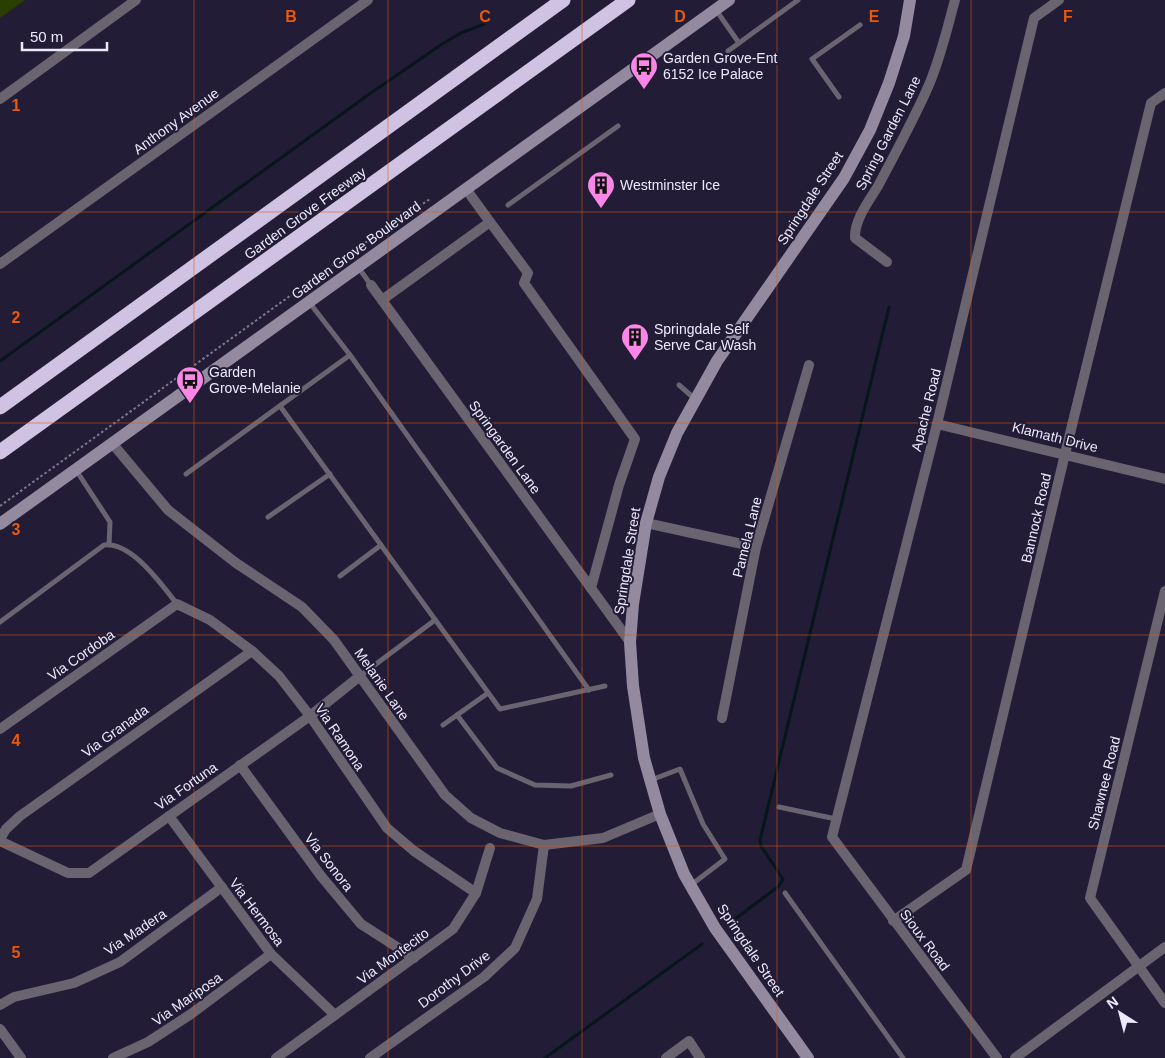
<svg xmlns="http://www.w3.org/2000/svg" width="1165" height="1058" viewBox="0 0 1165 1058" font-family="Helvetica,sans-serif">
	<style>
		.green { fill: #293f00 }
		.lines { fill: none; stroke-linecap: round; stroke-linejoin: round }
		.stream { stroke: #06161b; stroke-width: 3 }
		.path { stroke: #7f7a90; stroke-width: 2; stroke-dasharray: 2.5 2.5; stroke-linecap: butt }
		.service { stroke: #6a6471; stroke-width: 5 }
		.minor { stroke: #6a6471; stroke-width: 10 }
		.secondary { stroke: #938a9f; stroke-width: 12 }
		.motorway { stroke: #d0c2e3; stroke-width: 15 }
		.grid { fill: none; stroke: #e8590c; stroke-width: 1; stroke-opacity: 0.55 }
		.labels { text-anchor: middle; stroke-width: 4; stroke-linejoin: round; paint-order: stroke }
		.poi-label { font-size: 14px; fill: #ece9fb; stroke: #221c36; text-anchor: start }
		.street-label { font-size: 14px; fill: #ece9fb; stroke: #221c36 }
		.grid-label { font-size: 16px; text-anchor: middle; font-weight: bold; fill: #e8590c; stroke: #221c36; stroke-width: 4; stroke-linejoin: round; paint-order: stroke }
	</style>
	<rect width="100%" height="100%" fill="#221c36"/>
	<path class="green" d="M0 0H25L0 18Z"/>
	<g class="lines">
		<g class="stream">
			<path d="M0 361 368 95 442 44 461 33 484 24"/>
			<path d="M735 919 779 886 783 879 761 846 760 840 889 307"/>
			<path d="M545 1058 702 944"/>
		</g>
		<path class="path" d="M0 506 341 259 430 199"/>
		<g class="service">
			<path d="M716 10 739 43 798 0"/>
			<path d="M728 51 739 43"/>
			<path d="M839 97 812 59 860 25"/>
			<path d="M508 205 618 126"/>
			<path d="M358 267 371 285"/>
			<path d="M309 302 350 355"/>
			<path d="M679 385 695 399"/>
			<path d="M280 406 500 709 605 686"/>
			<path d="M76 470 110 522 109 545"/>
			<path d="M186 474 350 355 589 690"/>
			<path d="M268 517 330 474"/>
			<path d="M340 576 381 545"/>
			<path d="M0 622 104 545C132 542 161 584 177 604"/>
			<path d="M360 676 435 620"/>
			<path d="M457 715 497 768 535 785 571 786 611 775"/>
			<path d="M443 725 488 693"/>
			<path d="M651 780 680 769 703 824 725 859 691 885"/>
			<path d="M779 807 836 819"/>
			<path d="M785 893 903 1058"/>
		</g>
		<g class="minor">
			<path d="M0 99 136 0"/>
			<path d="M490 222 528 273 524 283 635 439 619 485 591 588"/>
			<path d="M887 262 855 238C854 220 869 201 878 186 895 154 913 121 928 87 940 60 947 29 955 0"/>
			<path d="M0 264 368 0"/>
			<path d="M371 285 630 642"/>
			<path d="M382 300 490 222 466 189"/>
			<path d="M937 424 1165 479"/>
			<path d="M112 443 168 510 236 563 302 607 334 640 445 795 471 818 500 833 544 845 603 838 660 814"/>
			<path d="M646 523 756 547"/>
			<path d="M1165 591 1090 898 1165 1003"/>
			<path d="M722 718 756 547 809 365"/>
			<path d="M0 729 177 604 210 620 252 651 279 676 310 716 387 828 414 851 476 893"/>
			<path d="M240 765 321 876 361 924 414 958"/>
			<path d="M169 816 271 954 335 1015"/>
			<path d="M0 839 6 829 20 816 252 651"/>
			<path d="M0 841 68 873H89L310 716 360 676"/>
			<path d="M893 921 966 870 1065 454 1151 103 1165 93"/>
			<path d="M0 1005 14 997 74 983 120 962 222 887"/>
			<path d="M0 1029 21 1058"/>
			<path d="M113 1058 148 1042 191 1014 271 954"/>
			<path d="M276 1058 453 929 476 893 490 848"/>
			<path d="M370 1058 484 977 515 948 537 899 544 845"/>
			<path d="M666 1058 689 1041 700 1058"/>
			<path d="M997 1058 832 837 937 424 1034 18 1059 0"/>
			<path d="M1015 1058 1165 947"/>
		</g>
		<g class="secondary">
			<path d="M0 524 729 0"/>
			<path d="M808 1058 715 928 684 874 660 814 644 758 633 686 630 642 633 604 646 523 659 477 677 433 717 361 844 178 870 130 889 83 904 36 910 0"/>
		</g>
		<g class="motorway">
			<path d="M0 407 563 0"/>
			<path d="M0 452 628 0"/>
		</g>
	</g>
	<path class="grid" d="M194 0V1058M388 0V1058M582 0V1058M777 0V1058M971 0V1058M0 212H1165M0 423H1165M0 635H1165M0 846H1165"/>
	<defs>
		<g id="bus-pin" transform="scale(1.4375)"><path d="M0 17L-7.5 6A9.5 9.5 0 1 1 7.5 6Z" fill="#fa87e7" stroke="#221c36"/><path d="M-5-6H5V4H4V6H2V4H-2V6H-4V4H-5ZM-3.5-4V0h7V-4ZM-3.5 1.2v1.5H-2V1.2ZM2 1.2v1.5H3.5V1.2Z" fill="#111"/></g>
		<g id="building-pin" transform="scale(1.4375)"><path d="M0 17L-7.5 6A9.5 9.5 0 1 1 7.5 6Z" fill="#fa87e7" stroke="#221c36"/><path d="M-4-6H4V6H1V3H-1V6H-4ZM-2.5-4.3h1.7v1.8h-1.7ZM.8-4.3h1.7v1.8H.8ZM-2.5-1h1.7V.8h-1.7ZM.8-1h1.7V.8H.8Z" fill="#111"/></g>
	</defs>
	<g fill-rule="evenodd">
		<use href="#bus-pin" x="644" y="66"/>
		<use href="#building-pin" x="601" y="185"/>
		<use href="#building-pin" x="635" y="337"/>
		<use href="#bus-pin" x="190" y="380"/>
	</g>
	<g class="labels">
		<g class="poi-label">
			<text x="663" y="63">Garden Grove-Ent<tspan x="663" dy="16">6152 Ice Palace</tspan></text>
			<text x="620" y="190">Westminster Ice</text>
			<text x="654" y="334">Springdale Self<tspan x="654" dy="16">Serve Car Wash</tspan></text>
			<text x="209" y="377">Garden<tspan x="209" dy="16">Grove-Melanie</tspan></text>
		</g>
		<g class="street-label">
			<text transform="translate(176 121) rotate(-36)" y="5">Anthony Avenue</text>
			<text transform="translate(888 133) rotate(-63)" y="5">Spring Garden Lane</text>
			<text transform="translate(810 198) rotate(-57)" y="5">Springdale Street</text>
			<text transform="translate(305 213) rotate(-36)" y="5">Garden Grove Freeway</text>
			<text transform="translate(356 250) rotate(-36)" y="5">Garden Grove Boulevard</text>
			<text transform="translate(926 410) rotate(-76)" y="5">Apache Road</text>
			<text transform="translate(1055 437) rotate(14)" y="5">Klamath Drive</text>
			<text transform="translate(505 447) rotate(54)" y="5">Springarden Lane</text>
			<text transform="translate(1036 518) rotate(-77)" y="5">Bannock Road</text>
			<text transform="translate(747 537) rotate(-76)" y="5">Pamela Lane</text>
			<text transform="translate(627 561) rotate(-81)" y="5">Springdale Street</text>
			<text transform="translate(81 655) rotate(-35)" y="5">Via Cordoba</text>
			<text transform="translate(382 684) rotate(55)" y="5">Melanie Lane</text>
			<text transform="translate(115 731) rotate(-36)" y="5">Via Granada</text>
			<text transform="translate(340 737) rotate(56)" y="5">Via Ramona</text>
			<text transform="translate(1104 783) rotate(-76)" y="5">Shawnee Road</text>
			<text transform="translate(186 786) rotate(-35)" y="5">Via Fortuna</text>
			<text transform="translate(329 862) rotate(52)" y="5">Via Sonora</text>
			<text transform="translate(257 912) rotate(53)" y="5">Via Hermosa</text>
			<text transform="translate(135 932) rotate(-34)" y="5">Via Madera</text>
			<text transform="translate(925 940) rotate(53)" y="5">Sioux Road</text>
			<text transform="translate(751 950) rotate(56)" y="5">Springdale Street</text>
			<text transform="translate(393 956) rotate(-36)" y="5">Via Montecito</text>
			<text transform="translate(454 979) rotate(-37)" y="5">Dorothy Drive</text>
			<text transform="translate(187 999) rotate(-35)" y="5">Via Mariposa</text>
		</g>
	</g>
	<g class="grid-label">
		<text x="291" y="22">B</text>
		<text x="485" y="22">C</text>
		<text x="680" y="22">D</text>
		<text x="874" y="22">E</text>
		<text x="1068" y="22">F</text>
		<text x="16" y="111">1</text>
		<text x="16" y="323">2</text>
		<text x="16" y="535">3</text>
		<text x="16" y="746">4</text>
		<text x="16" y="958">5</text>
	</g>
	<g transform="translate(1120 1013) rotate(324)" stroke="#221c36" stroke-width="4" paint-order="stroke">
	<path d="M0-4L9 19L0 12L-9 19Z" fill="#ece9fb"/>
	<text y="-8" font-size="14" font-weight="bold" text-anchor="middle" fill="#ece9fb">N</text>
	</g>
	<path d="M22 42v8h85v-8" fill="none" stroke="#ece9fb" stroke-width="2.5"/>
	<text x="30" y="42" font-size="15" fill="#ece9fb" stroke="#221c36" stroke-width="4" paint-order="stroke">50 m</text>
</svg>
